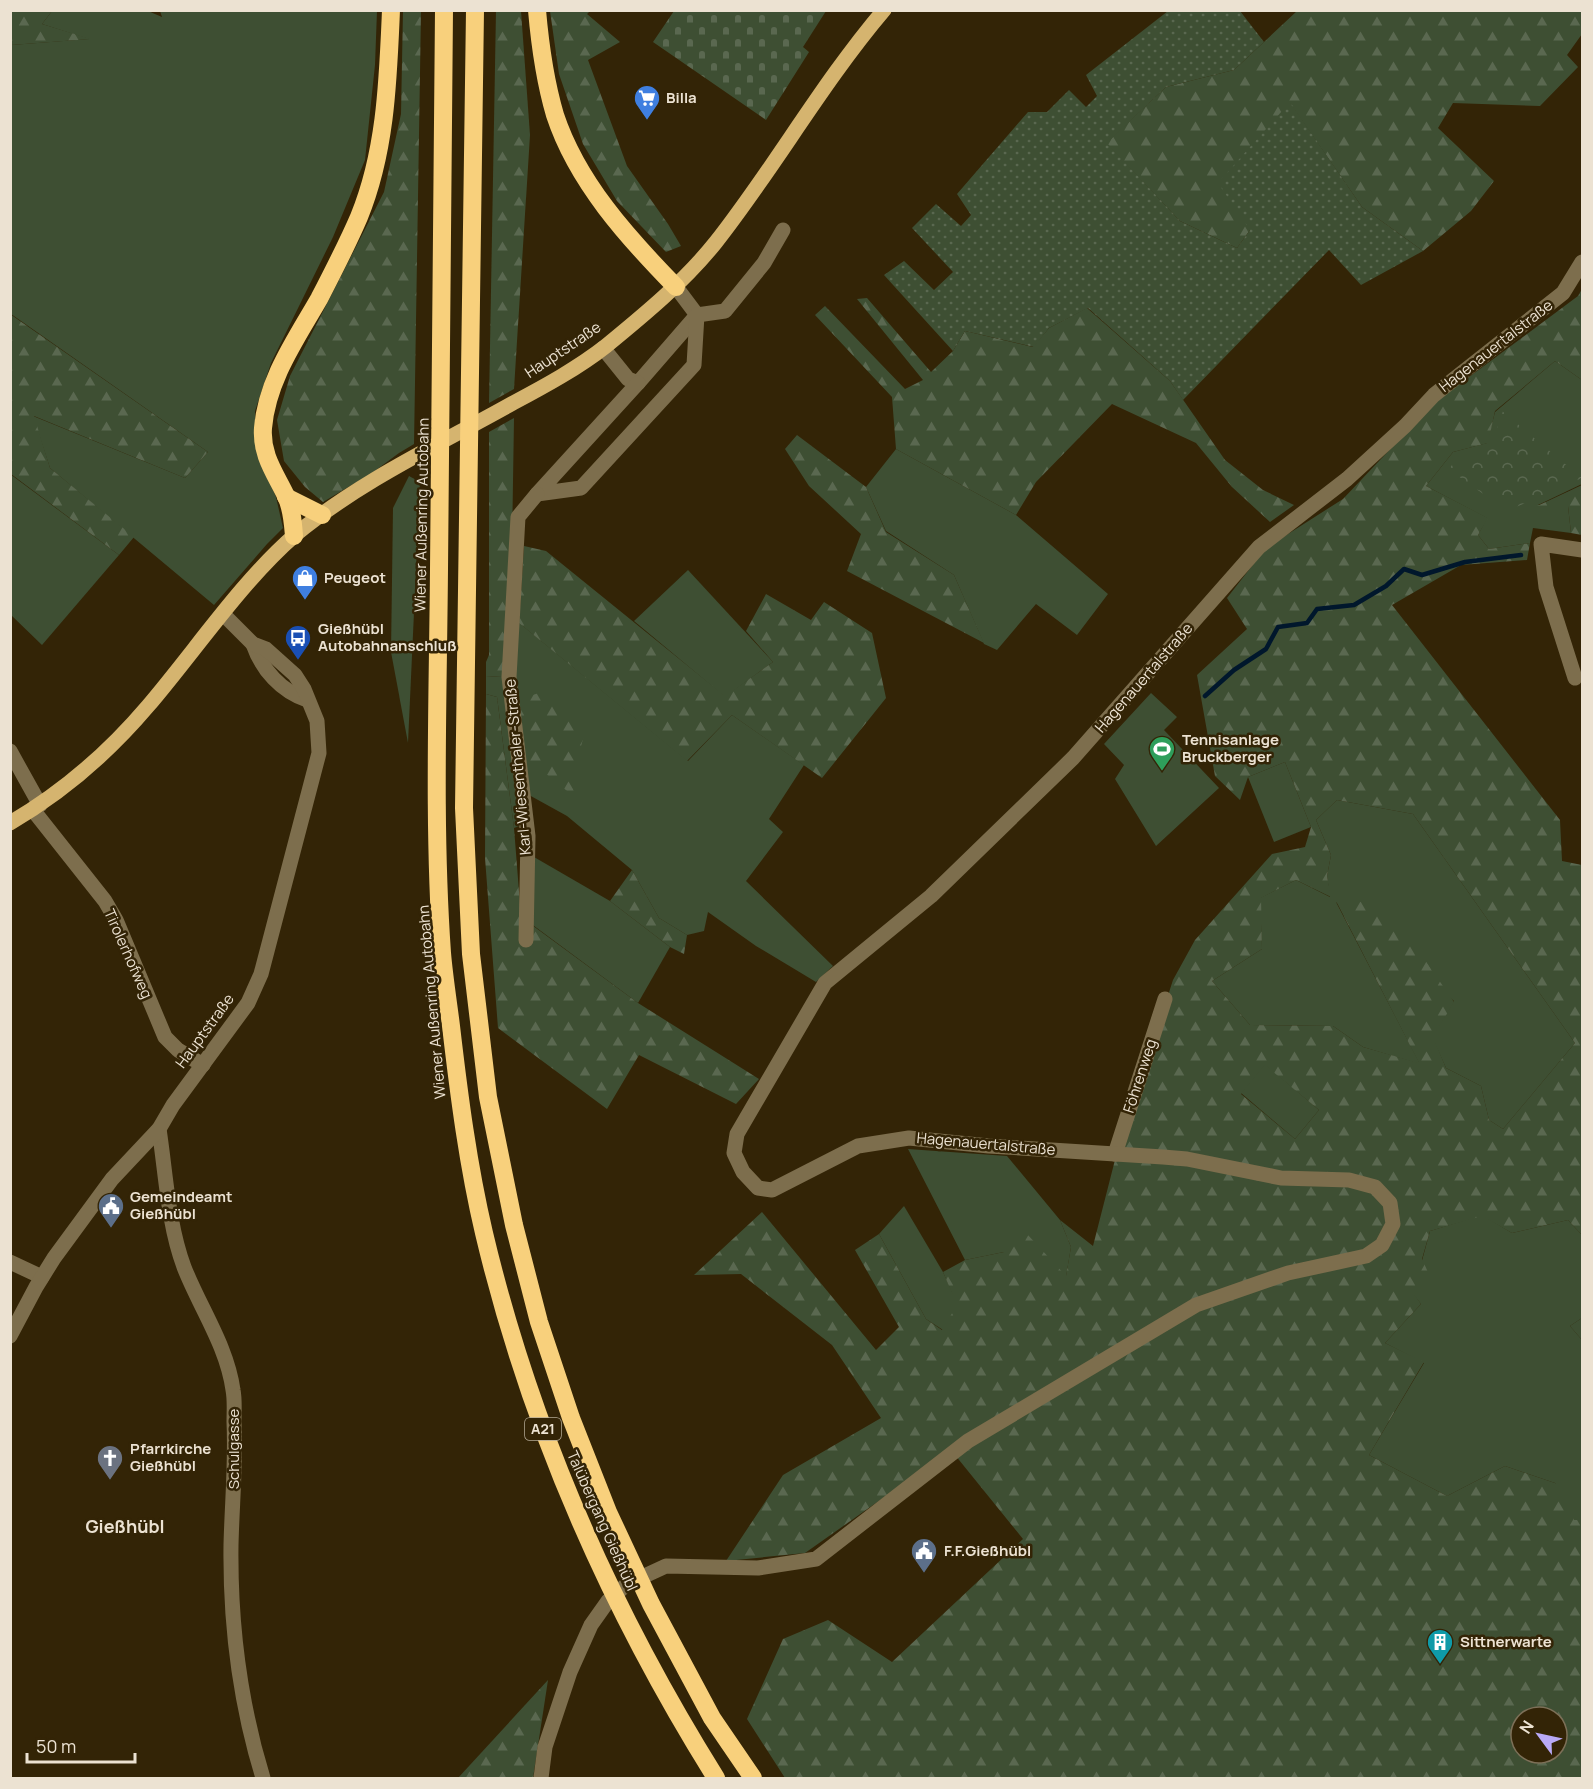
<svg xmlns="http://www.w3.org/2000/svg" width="1593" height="1789" viewBox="0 0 1593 1789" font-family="Manrope,sans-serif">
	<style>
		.grass { fill: #3e4f33 }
		.forest { fill: url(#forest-firs); fill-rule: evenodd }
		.cemetery { fill: url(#cemetery-stones) }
		.park { fill: url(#park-crowns) }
		.garden { fill: url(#garden-dots) }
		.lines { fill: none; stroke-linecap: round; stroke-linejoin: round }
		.stream { stroke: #00172c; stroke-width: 4.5 }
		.minor { stroke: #7d6e4d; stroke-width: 15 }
		.major { stroke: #d5b46f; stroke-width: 15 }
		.highway { stroke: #f8d07c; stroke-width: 18 }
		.labels { text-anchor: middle; stroke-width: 5; stroke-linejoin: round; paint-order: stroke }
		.shield { fill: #332406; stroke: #b4a995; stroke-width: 1.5 }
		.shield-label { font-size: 14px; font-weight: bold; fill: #ece2d2 }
		.poi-label { font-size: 15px; font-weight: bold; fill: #ece2d2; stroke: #332406; text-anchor: start }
		.street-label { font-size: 15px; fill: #ece2d2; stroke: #332406 }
		.quarter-label { font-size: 18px; font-weight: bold; fill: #ece2d2; stroke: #332406 }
	</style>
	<defs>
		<pattern id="forest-firs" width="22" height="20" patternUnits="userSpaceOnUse" patternTransform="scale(1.5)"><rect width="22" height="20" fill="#3e4f33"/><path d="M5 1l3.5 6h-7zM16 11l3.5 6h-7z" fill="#5a6850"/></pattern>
		<pattern id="cemetery-stones" width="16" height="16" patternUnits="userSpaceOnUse" patternTransform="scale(1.5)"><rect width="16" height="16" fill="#3e4f33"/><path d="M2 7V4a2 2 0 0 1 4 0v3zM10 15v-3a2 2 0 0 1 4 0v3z" fill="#5a6850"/></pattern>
		<pattern id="park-crowns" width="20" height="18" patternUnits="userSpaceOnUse" patternTransform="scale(1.5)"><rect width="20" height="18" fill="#3e4f33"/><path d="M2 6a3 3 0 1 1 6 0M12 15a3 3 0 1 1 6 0" fill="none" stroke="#5a6850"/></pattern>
		<pattern id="garden-dots" width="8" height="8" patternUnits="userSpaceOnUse" patternTransform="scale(1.5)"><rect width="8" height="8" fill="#3e4f33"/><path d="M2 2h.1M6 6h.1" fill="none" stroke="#5a6850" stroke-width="1.8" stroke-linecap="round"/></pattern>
	</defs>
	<rect width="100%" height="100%" fill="#332406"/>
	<g class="grass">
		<path d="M52 11H148L162 17 160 11H377L375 65 365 160 333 237 271 363 255 411 256 448 276 497 283 528 267 544 214 605 50 468 33 416 185 478 208 452 11 314V45L89 39 42 24Z"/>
		<path d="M1555 361 1582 380V484L1538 505 1568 506 1571 533 1533 528 1530 543 1489 549 1478 535 1487 518 1426 486 1453 452 1487 443 1495 412Z"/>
		<path d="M896 449 1016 515 1108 594 1077 635 1036 604 997 650 984 644 954 575 886 531 866 487Z"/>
		<path d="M10 474 119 555 42 645 11 615Z"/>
		<path d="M409 476 420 482 408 743 391 652 393 508Z"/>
		<path d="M688 570 773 662 725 697 634 621Z"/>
		<path d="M507 613 688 761 732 715 804 765 769 819 783 832 746 881 833 966 816 982 756 946 708 912 704 931 687 935 659 918 632 870 567 816 529 795 522 825 514 828 497 697 486 694V676L502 677Z"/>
		<path d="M1151 693 1177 717 1164 730 1219 788 1156 846 1115 779 1124 765 1104 744Z"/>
		<path d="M1285 762 1311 827 1274 842 1248 777Z"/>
		<path d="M1337 800 1413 814 1575 1043 1503 1129 1489 1120 1481 1086 1446 1068 1432 1037 1454 1001 1336 902 1420 1064 1363 1047 1333 1026 1250 1025 1212 981 1262 949 1260 898 1296 880 1330 897 1327 876 1331 855 1316 820Z"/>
		<path d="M534 857 610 901 670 947 638 1003 530 923Z"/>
		<path d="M1265 1064 1319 1110 1295 1139 1241 1093Z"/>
		<path d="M908 1149 1007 1156 1060 1220 1071 1247 1066 1277 1004 1252 965 1260Z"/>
		<path d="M904 1206 943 1272 958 1305 943 1330 926 1319 879 1234Z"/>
		<path d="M1482 1215 1512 1233 1568 1220 1582 1235V1318L1570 1326 1582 1340V1520H1574L1555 1483 1505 1466 1447 1496 1369 1455 1424 1363 1385 1343 1421 1304 1413 1294 1430 1231Z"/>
	</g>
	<g class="forest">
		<path d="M11 10 52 11 42 24 91 39 11 45Z"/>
		<path d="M403 11H421L414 444 399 453 372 473 323 502 305 487 284 461 277 420 290 376 384 192 401 114Z"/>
		<path d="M496 11H521L530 135 514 389 489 403Z"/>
		<path d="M550 11H590L587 14 620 42 588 60 627 166 668 224 681 246 666 252 617 201 583 144 559 74Z"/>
		<path d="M1297 11H1582V34L1567 55 1578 67 1540 106 1453 103 1438 128 1494 181 1471 211 1423 251 1362 207 1290 103 1250 230 1237 248 1180 221 1106 143 1166 87 1234 70Z"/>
		<path d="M1582 289V380L1555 361 1495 411 1488 443 1453 452 1426 486 1488 518 1478 535 1489 549 1530 543 1527 560 1461 565 1392 605 1560 820 1562 861 1582 865V1235L1568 1220 1512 1233 1482 1216 1430 1231 1422 1259 1431 1279 1414 1294 1421 1304 1385 1343 1424 1362 1369 1455 1447 1496 1505 1466 1555 1483 1572 1499 1574 1520H1582V1778H785L747 1719 783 1639 828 1620 892 1662 1023 1539 951 1450 805 1553 726 1561 783 1475 881 1418 832 1345 741 1274 694 1275 762 1212 876 1350 899 1327 855 1250 879 1234 926 1319 942 1330 957 1305 943 1272 965 1260 1004 1252 1027 1234 1066 1276 1071 1247 1060 1220 1093 1246 1116 1156 1173 980 1195 940 1272 854 1305 847 1311 827 1285 762 1248 777 1240 800 1215 776 1197 675 1247 629 1227 598 1266 548 1343 499 1434 403 1578 296ZM1337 800 1413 814 1575 1043 1503 1129 1489 1120 1481 1086 1446 1068 1433 1037 1454 1002 1400 924 1372 902 1336 901 1419 1063 1363 1047 1333 1026 1250 1025 1212 981 1262 949 1261 898 1296 880 1331 897 1327 876 1331 855 1316 820ZM1265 1065 1319 1110 1295 1139 1241 1094ZM1521 1717H1557V1753H1521Z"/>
		<path d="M867 298 931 372 953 351 965 331 1033 347 1049 328 1087 308 1170 381 1225 460 1263 490 1294 505 1270 522 1232 487 1196 443 1112 404 1036 482 1016 515 896 449 892 397 815 315 825 306 905 389 923 380 857 299Z"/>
		<path d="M10 314 208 452 185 478 34 416 50 468 134 537 119 555 11 474Z"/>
		<path d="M514 418 512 544 502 677 486 676V662L489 655V432Z"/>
		<path d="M797 435 866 487 886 532 954 575 984 643 847 571 861 534 809 486 785 449Z"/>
		<path d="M1582 485V484V535L1571 533 1568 506H1537Z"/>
		<path d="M524 546 546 551 725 696 773 662 746 631 766 594 811 620 824 602 872 633 886 698 822 778 732 715 687 761 519 623Z"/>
		<path d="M542 692 586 728 571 783 577 799 524 756 520 699Z"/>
		<path d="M486 694 497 697 514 828 521 917 638 1003 759 1079 736 1104 639 1055 607 1109 498 1028 485 858Z"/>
		<path d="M632 870 659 918 687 935 684 954 670 947 610 901Z"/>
		<path d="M1582 1318V1340L1570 1326Z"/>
		<path d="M548 1680 533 1778H458Z"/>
	</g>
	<path class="cemetery" d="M674 11V10L826 11 803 47 809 52 766 120 653 42Z"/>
	<path class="park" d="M1502 411 1582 478 1507 511 1447 468 1493 444Z"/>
	<path class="garden" d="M1168 11H1240L1264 42 1234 70 1166 87 1107 143 1180 221 1237 248 1250 230 1218 183 1290 102 1362 207 1423 251 1361 285 1329 250 1183 400 1170 381 1088 308 1049 328 1034 347 965 331 953 351 884 275 904 261 934 290 953 272 912 228 936 204 961 226 971 215 957 194 1028 112H1047L1069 90 1086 107 1097 96 1086 75Z"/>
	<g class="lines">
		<path class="stream" d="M1205 696 1234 670 1266 649 1278 627 1307 623 1317 609 1354 605 1386 586 1404 569 1422 575 1465 562 1521 555"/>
		<g class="minor">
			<path d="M603 348 628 379 638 383 697 315 676 287"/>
			<path d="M638 383 537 494 581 488 694 365 697 315 725 311 764 263 783 230"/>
			<path d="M253 644C262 670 281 691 307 700"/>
			<path d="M1575 678 1546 587 1541 544 1582 550"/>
			<path d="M10 751 40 805"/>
			<path d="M33 810 105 901 116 920 165 1037 178 1050 203 1065"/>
			<path d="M526 940 528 836 509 677 518 517 537 494"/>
			<path d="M159 1129C166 1175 168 1224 184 1267 200 1308 227 1346 233 1390 235 1400 234 1411 234 1422 236 1463 232 1503 231 1545 230 1624 240 1703 263 1778"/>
			<path d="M1115 1154 1165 999"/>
			<path d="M10 1262 42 1277"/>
			<path d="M10 1336 36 1287 54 1258 112 1179 159 1129 173 1105 248 1003 261 974 319 753 317 721 304 689 295 675 266 649 253 644 223 614"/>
			<path d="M541 1778 545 1747 570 1672 591 1625 608 1601 627 1584 666 1566 758 1568 816 1559 968 1441 1196 1305 1288 1273 1366 1256 1382 1245 1393 1224 1390 1203 1375 1187 1349 1180 1281 1178 1187 1159 1163 1157 989 1146 909 1138 858 1146 772 1190 758 1188 743 1172 734 1153 737 1134 825 983 931 896 1073 758 1259 547 1347 479 1405 426 1434 395 1563 293 1582 262"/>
		</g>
		<path class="major" d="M10 823C63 792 109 752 148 706 195 651 241 582 295 535 360 481 440 444 513 403 545 386 578 368 606 346 645 314 685 281 716 242 775 167 822 83 884 10"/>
		<g class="highway">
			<path d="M444 10C443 197 441 383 439 569 438 697 433 825 442 953 444 977 448 1002 451 1026 459 1095 468 1165 484 1233 530 1427 611 1610 716 1778"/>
			<path d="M475 10 464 808 471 954 488 1097 514 1225 539 1322 571 1418 608 1512 651 1604 712 1718 753 1778"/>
			<path d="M537 10C540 45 545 81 555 115 577 182 628 238 676 287"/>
			<path d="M286 497 322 515"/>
			<path d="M294 536C293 523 292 508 286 496 275 473 261 455 263 428 267 380 296 339 319 299 333 272 347 245 359 217 386 151 388 80 391 10"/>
		</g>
	</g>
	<defs>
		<g id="supermarket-pin" transform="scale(1.35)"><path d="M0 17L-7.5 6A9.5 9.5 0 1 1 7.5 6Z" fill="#3f7fe0" stroke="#332406"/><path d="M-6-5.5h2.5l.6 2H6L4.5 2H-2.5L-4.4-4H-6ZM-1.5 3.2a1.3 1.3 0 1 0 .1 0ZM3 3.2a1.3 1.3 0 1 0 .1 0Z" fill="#fff"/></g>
		<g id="shop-pin" transform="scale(1.35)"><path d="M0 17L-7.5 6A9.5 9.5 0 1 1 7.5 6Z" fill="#3f7fe0" stroke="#332406"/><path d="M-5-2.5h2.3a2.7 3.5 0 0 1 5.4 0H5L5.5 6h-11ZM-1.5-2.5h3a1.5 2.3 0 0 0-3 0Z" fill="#fff"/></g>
		<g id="bus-pin" transform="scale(1.35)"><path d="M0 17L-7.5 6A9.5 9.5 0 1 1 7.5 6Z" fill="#1a4fb4" stroke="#332406"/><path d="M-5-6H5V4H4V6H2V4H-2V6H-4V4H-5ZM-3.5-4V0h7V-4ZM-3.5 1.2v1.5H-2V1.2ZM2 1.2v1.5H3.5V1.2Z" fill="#fff"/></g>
		<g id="stadium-pin" transform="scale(1.35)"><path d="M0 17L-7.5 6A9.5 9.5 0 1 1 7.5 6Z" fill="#2e9e5b" stroke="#332406"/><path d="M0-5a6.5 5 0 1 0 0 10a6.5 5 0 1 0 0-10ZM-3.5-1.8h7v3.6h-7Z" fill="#fff"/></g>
		<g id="civic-pin" transform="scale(1.35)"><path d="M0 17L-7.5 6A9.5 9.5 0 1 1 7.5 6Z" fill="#5c6f8a" stroke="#332406"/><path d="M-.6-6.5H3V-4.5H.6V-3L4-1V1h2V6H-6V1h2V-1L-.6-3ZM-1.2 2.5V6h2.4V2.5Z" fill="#fff"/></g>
		<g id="church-pin" transform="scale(1.35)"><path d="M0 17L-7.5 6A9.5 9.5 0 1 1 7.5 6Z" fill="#6b7280" stroke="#332406"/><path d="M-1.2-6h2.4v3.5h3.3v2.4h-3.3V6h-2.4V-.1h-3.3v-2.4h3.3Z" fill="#fff"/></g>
		<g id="building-pin" transform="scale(1.35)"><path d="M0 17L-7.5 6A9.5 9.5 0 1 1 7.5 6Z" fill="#0f9aa8" stroke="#332406"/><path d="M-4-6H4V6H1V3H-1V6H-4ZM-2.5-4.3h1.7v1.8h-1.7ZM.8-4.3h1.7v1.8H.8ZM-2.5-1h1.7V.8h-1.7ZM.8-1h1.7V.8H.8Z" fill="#fff"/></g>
	</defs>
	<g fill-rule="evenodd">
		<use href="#supermarket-pin" x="647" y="98"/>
		<use href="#shop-pin" x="305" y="578"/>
		<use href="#bus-pin" x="298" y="638"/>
		<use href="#stadium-pin" x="1162" y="749"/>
		<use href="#civic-pin" x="111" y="1206"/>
		<use href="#church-pin" x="110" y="1458"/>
		<use href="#civic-pin" x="924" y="1551"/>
		<use href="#building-pin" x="1440" y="1642"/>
	</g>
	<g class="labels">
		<rect class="shield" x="525" y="1418" width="36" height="22" rx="4.5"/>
		<g class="shield-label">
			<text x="543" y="1434">A21</text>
		</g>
		<g class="poi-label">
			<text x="666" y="103">Billa</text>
			<text x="324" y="583">Peugeot</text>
			<text x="318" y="634">Gießhübl<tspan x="318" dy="17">Autobahnanschluß</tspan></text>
			<text x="1182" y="745">Tennisanlage<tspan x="1182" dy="17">Bruckberger</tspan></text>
			<text x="130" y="1202">Gemeindeamt<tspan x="130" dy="17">Gießhübl</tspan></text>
			<text x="130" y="1454">Pfarrkirche<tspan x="130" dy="17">Gießhübl</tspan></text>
			<text x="944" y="1556">F.F.Gießhübl</text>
			<text x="1460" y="1647">Sittnerwarte</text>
		</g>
		<g class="street-label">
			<text transform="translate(1496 346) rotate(-38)" y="5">Hagenauertalstraße</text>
			<text transform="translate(563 350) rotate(-34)" y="5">Hauptstraße</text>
			<text transform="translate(422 515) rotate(-89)" y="5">Wiener Außenring Autobahn</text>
			<text transform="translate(1144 678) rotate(-49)" y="5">Hagenauertalstraße</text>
			<text transform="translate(518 767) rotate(-95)" y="5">Karl-Wiesenthaler-Straße</text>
			<text transform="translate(128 954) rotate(66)" y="5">Tirolerhofweg</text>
			<text transform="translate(432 1002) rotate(-95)" y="5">Wiener Außenring Autobahn</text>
			<text transform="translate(205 1031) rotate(-54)" y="5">Hauptstraße</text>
			<text transform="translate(1140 1076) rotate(-72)" y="5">Föhrenweg</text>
			<text transform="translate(986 1144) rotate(5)" y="5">Hagenauertalstraße</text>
			<text transform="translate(234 1449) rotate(-90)" y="5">Schulgasse</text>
			<text transform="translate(602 1521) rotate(66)" y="5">Talübergang Gießhübl</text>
		</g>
		<g class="quarter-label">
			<text x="125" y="1533">Gießhübl</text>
		</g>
	</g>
	<rect width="1593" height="1789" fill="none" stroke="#ece2d2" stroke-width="24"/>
	<g transform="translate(1539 1735) rotate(303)"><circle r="28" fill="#332406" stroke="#7d7058" stroke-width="1.5"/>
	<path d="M0-4.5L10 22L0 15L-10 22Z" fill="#b9aaf7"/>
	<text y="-9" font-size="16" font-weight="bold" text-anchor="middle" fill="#ece2d2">N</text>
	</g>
	<path d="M27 1753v9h108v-9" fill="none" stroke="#ece2d2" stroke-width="3"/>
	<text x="36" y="1753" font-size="18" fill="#ece2d2" stroke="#332406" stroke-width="4.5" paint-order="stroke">50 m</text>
</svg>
